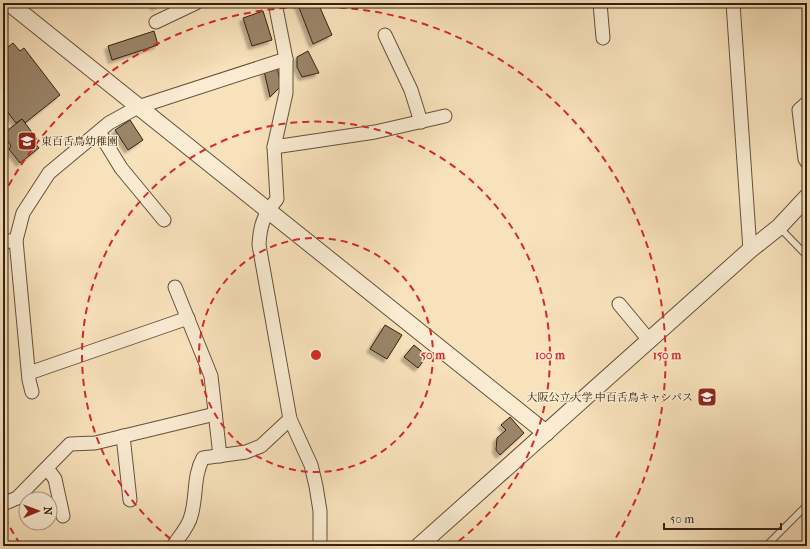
<svg xmlns="http://www.w3.org/2000/svg" width="810" height="549" viewBox="0 0 810 549" font-family="'IM FELL French Canon','Noto Serif JP',serif">
	<style>
		.building { fill: #9a8569; stroke: #34210f; filter: url(#shadow) }
		.lines { fill: none; stroke-linecap: round; stroke-linejoin: round }
		.service-casing { stroke: #65513a; stroke-width: 8 }
		.minor-casing { stroke: #65513a; stroke-width: 15 }
		.tertiary-casing { stroke: #65513a; stroke-width: 18 }
		.service { stroke: #faecd3; stroke-width: 6 }
		.minor { stroke: #faecd3; stroke-width: 13 }
		.tertiary { stroke: #faecd3; stroke-width: 16 }
		.ring { fill: none; stroke: #d62828; stroke-width: 2; stroke-dasharray: 7 5 }
		.labels { text-anchor: middle; stroke-width: 3; stroke-linejoin: round; paint-order: stroke }
		.poi-label { font-size: 11px; fill: #34210f; stroke: #faecd3; text-anchor: start }
		.centre { fill: #d62828; stroke: #faecd3; stroke-width: 2 }
		.ring-label { font-size: 12px; text-anchor: middle; font-weight: bold; fill: #d62828; stroke: #faecd3; stroke-width: 3; stroke-linejoin: round; paint-order: stroke }
	</style>
	<defs>
		<filter id="shadow"><feDropShadow dx="-3.5" dy="3.5" stdDeviation="1" flood-color="#0004"/></filter>
	</defs>
	<rect width="100%" height="100%" fill="#f8e2bc"/>
	<filter id="stains"><feTurbulence type="fractalNoise" baseFrequency=".005" numOctaves="4"/><feColorMatrix values="0 0 0 0 .2 0 0 0 0 .09 0 0 0 0 .02 0 0 0 .5 -.17"/></filter>
	<radialGradient id="worn" r=".72"><stop offset=".6" stop-color="#630" stop-opacity="0"/><stop offset="1" stop-color="#630" stop-opacity=".3"/></radialGradient>
	<g class="building">
		<path d="M153 3H162L155 7Z"/>
		<path d="M303 3H318L332 35 313 44 298 5Z"/>
		<path d="M263 11 272 40 252 46 243 18Z"/>
		<path d="M154 31 158 45 112 60 108 46Z"/>
		<path d="M13 43 20 51 24 48 60 95 25 123 22 119 16 123 3 106V51Z"/>
		<path d="M308 51 319 73 302 77 297 67V57Z"/>
		<path d="M277 67 281 86 270 97 264 71Z"/>
		<path d="M22 119 37 139 33 141 39 148 20 163 9 149 11 146 3 134Z"/>
		<path d="M130 120 143 140 128 150 115 130Z"/>
		<path d="M385 325 402 335 387 359 370 349Z"/>
		<path d="M414 345 427 356 418 368 404 357Z"/>
		<path d="M510 417 524 433 500 455 496 450 497 438 506 430 501 425Z"/>
	</g>
	<g class="lines">
		<g class="service-casing">
			<g id="service">
				<path d="M779 227 807 256"/>
				<path d="M766 546 807 505"/>
			</g>
		</g>
		<g class="minor-casing">
			<g id="minor">
				<path d="M275 3 286 59V93L274 147 277 199C264 215 260 224 259 245L290 419 311 465 316 486 320 511V546"/>
				<path d="M600 3 603 38"/>
				<path d="M733 3 750 250"/>
				<path d="M156 22 196 3"/>
				<path d="M385 35 411 90 421 122"/>
				<path d="M807 103 799 110 805 159 807 162"/>
				<path d="M99 132 121 168 164 220"/>
				<path d="M274 147 375 132 445 116"/>
				<path d="M3 242 16 240"/>
				<path d="M175 287 211 376 220 456"/>
				<path d="M619 304 649 340"/>
				<path d="M29 373 188 318"/>
				<path d="M32 392 29 380 16 240 23 213 49 173 109 123 138 107 286 59"/>
				<path d="M123 436 130 500"/>
				<path d="M47 468 55 479 63 516"/>
				<path d="M3 504 17 498 70 444 95 443 215 414"/>
				<path d="M173 546C179 537 189 526 191 516 197 497 193 476 203 458L246 452 261 446 290 419"/>
			</g>
		</g>
		<g class="tertiary-casing">
			<g id="tertiary">
				<path d="M9 3 546 433"/>
				<path d="M419 546 750 250 779 227 807 197"/>
			</g>
		</g>
		<use href="#service" class="service"/>
		<use href="#minor" class="minor"/>
		<use href="#tertiary" class="tertiary"/>
	</g>
	<g class="ring">
		<circle cx="316" cy="355" r="117"/>
		<path d="M180 546A234 234 0 1 1 452 546"/>
		<path d="M20 544A351 351 0 0 1 3 514M3 196A351 351 0 1 1 612 544"/>
	</g>
	<defs>
		<g id="school-square" transform="scale(1)"><rect x="-9" y="-9" width="18" height="18" rx="4" fill="#8f2418" stroke="#faecd3"/><path d="M0-5L7-2L0 1L-7-2ZM-4 1L0 2.5L4 1V4Q0 6-4 4Z" fill="#fff"/></g>
		<g id="university-square" transform="scale(1)"><rect x="-9" y="-9" width="18" height="18" rx="4" fill="#8f2418" stroke="#faecd3"/><path d="M0-5L7-2L0 1L-7-2ZM-4 1L0 2.5L4 1V4Q0 6-4 4Z" fill="#fff"/></g>
	</defs>
	<g fill-rule="evenodd">
		<use href="#school-square" x="27" y="141"/>
		<use href="#university-square" x="707" y="397"/>
	</g>
	<g class="labels">
		<g class="poi-label">
			<text x="41" y="145">東百舌鳥幼稚園</text>
			<text x="693" y="401" text-anchor="end">大阪公立大学 中百舌鳥キャンパス</text>
		</g>
	</g>
	<circle cx="316" cy="355" r="6" class="centre"/>
	<g class="ring-label">
		<text x="433" y="359">50 m</text>
		<text x="550" y="359">100 m</text>
		<text x="667" y="359">150 m</text>
	</g>
	<rect width="810" height="549" fill="none" stroke="#f8e2bc" stroke-width="16"/>
	<rect x="4" y="4" width="802" height="541" fill="none" stroke="#34210f" stroke-width="2"/>
	<rect x="8" y="8" width="794" height="533" fill="none" stroke="#34210f"/>
	<g transform="translate(38 511) rotate(89)"><circle r="19" fill="#faecd3" stroke="#ab9b85"/>
	<path d="M0-3L7 15L0 10L-7 15Z" fill="#8f2418"/>
	<text y="-6" font-size="11" font-weight="bold" text-anchor="middle" fill="#34210f">N</text>
	</g>
	<path d="M664 523v6h117v-6" fill="none" stroke="#34210f" stroke-width="2"/>
	<text x="670" y="523" font-size="12" fill="#34210f" stroke="#faecd3" stroke-width="3" paint-order="stroke">50 m</text>
	<rect width="100%" height="100%" filter="url(#stains)"/>
	<rect width="100%" height="100%" fill="url(#worn)"/>
</svg>
